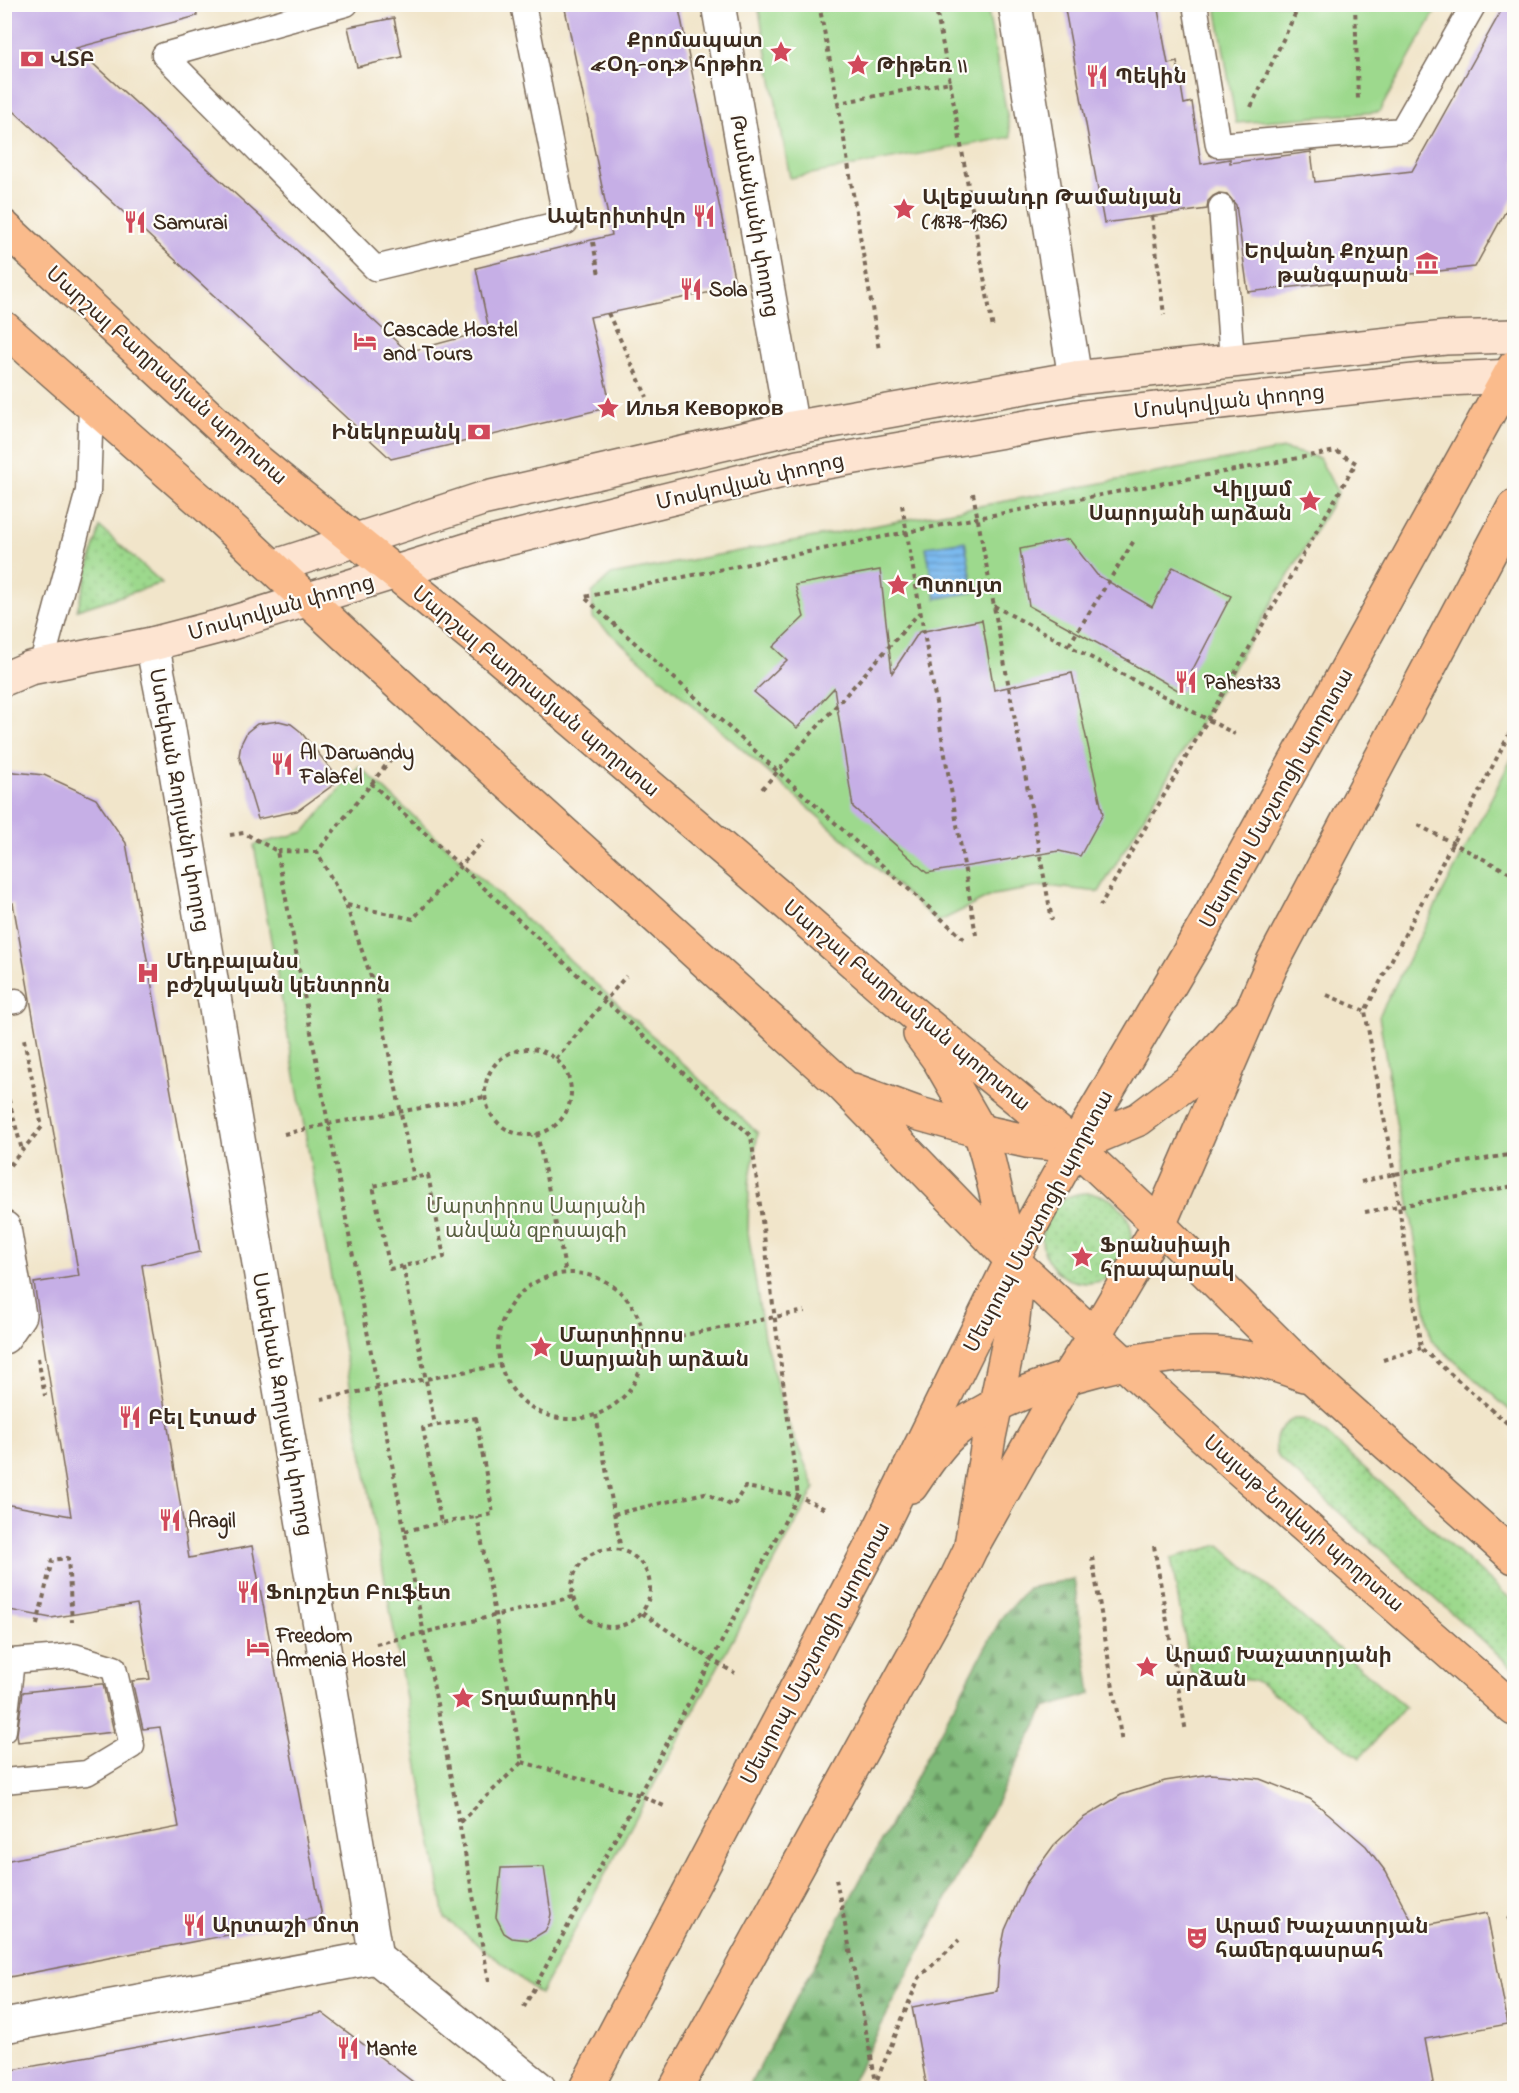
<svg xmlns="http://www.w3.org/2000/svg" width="1519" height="2093" viewBox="0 0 1519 2093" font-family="'Indie Flower','Noto Sans Armenian',sans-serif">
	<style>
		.grass { fill: url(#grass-dots); stroke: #6c8256; stroke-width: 1.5 }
		.forest { fill: url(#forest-firs); stroke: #5c724b; stroke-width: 1.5 }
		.green { fill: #9dd98d; stroke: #6c8256; stroke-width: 1.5 }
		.water { fill: url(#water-rules); stroke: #5c7286; stroke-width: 1.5 }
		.building { fill: #c6afe6 }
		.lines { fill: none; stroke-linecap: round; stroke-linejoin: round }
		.service-casing { stroke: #7b6b5a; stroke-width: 27 }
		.minor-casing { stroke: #7b6b5a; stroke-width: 36 }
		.secondary-casing { stroke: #7b6b5a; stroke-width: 36 }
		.primary-casing { stroke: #7b6b5a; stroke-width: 36 }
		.trunk-casing { stroke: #7b6b5a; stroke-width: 36 }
		.path { stroke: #7b6b5a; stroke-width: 4; stroke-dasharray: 4.5 4.5; stroke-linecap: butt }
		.service { stroke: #fff; stroke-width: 24 }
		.minor { stroke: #fff; stroke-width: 33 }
		.secondary { stroke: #fde4d1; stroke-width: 33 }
		.primary { stroke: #fabb8c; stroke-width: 33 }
		.trunk { stroke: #fabb8c; stroke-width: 33 }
		.labels { text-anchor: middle; stroke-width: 4.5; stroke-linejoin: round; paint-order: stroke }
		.poi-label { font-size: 21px; font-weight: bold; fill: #3b2a1e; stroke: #fdfcf7; text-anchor: start }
		.street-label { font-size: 21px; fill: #3b2a1e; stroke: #fdfcf7 }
		.park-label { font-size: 21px; fill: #585f3f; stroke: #fdfcf7 }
	</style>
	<defs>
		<pattern id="grass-dots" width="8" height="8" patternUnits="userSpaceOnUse" patternTransform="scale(1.5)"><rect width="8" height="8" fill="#9dd98d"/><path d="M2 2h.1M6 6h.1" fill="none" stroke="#88ba79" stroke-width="1.8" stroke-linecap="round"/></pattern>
		<pattern id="forest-firs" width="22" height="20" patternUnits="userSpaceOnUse" patternTransform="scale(1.5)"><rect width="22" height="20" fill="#7eb978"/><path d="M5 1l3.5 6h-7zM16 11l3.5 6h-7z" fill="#689762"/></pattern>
		<pattern id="water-rules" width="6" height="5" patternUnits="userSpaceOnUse" patternTransform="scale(1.5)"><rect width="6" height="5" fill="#7cbaef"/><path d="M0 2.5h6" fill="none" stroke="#6797c1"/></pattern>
	</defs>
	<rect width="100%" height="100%" fill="#fdfcf7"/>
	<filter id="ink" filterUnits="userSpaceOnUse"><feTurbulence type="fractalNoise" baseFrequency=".0167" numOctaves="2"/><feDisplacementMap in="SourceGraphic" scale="12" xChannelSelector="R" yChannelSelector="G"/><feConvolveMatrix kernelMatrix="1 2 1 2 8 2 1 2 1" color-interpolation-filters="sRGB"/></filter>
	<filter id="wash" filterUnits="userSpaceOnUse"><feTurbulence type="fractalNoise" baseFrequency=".008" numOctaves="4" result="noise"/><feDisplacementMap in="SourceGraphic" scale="24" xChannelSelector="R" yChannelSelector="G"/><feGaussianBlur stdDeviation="1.35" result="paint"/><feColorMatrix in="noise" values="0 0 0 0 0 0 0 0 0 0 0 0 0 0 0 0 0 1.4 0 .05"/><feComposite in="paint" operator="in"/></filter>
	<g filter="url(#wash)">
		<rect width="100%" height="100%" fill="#f1e5ca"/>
		<g class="grass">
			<path d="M100 527 162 583 77 610Z"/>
			<circle cx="1087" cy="1238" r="45"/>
			<path d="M1294 1419C1306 1418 1312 1422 1322 1430L1514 1602V1669L1279 1458C1271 1441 1277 1427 1294 1419Z"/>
			<path d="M1220 1545 1405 1707 1360 1758 1257 1681 1191 1673 1171 1558Z"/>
		</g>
		<path class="forest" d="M1074 1579 1091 1694 1045 1708 849 2088H748L1002 1617 1028 1588Z"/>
		<g class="green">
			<path d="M758 5H987L1011 137 790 178Z"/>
			<path d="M1216 5V4L1439 5 1379 112 1236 123Z"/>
			<path d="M1284 449 1319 458 1338 493 1099 892 1046 886 993 895 938 922 593 618 592 593 611 575Z"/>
			<path d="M1514 754V1414L1431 1340 1379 1016Z"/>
			<path d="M359 766 758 1133 749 1183 748 1232 764 1337 786 1418 815 1488 540 1994 445 1918 254 845 304 832Z"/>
		</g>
		<path class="water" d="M965 541 974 592 936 599 926 547Z"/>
		<g id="blocks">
			<g class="building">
				<path d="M4 4H196L197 16 76 48 408 352 489 330 476 268 612 235 564 4H678L736 287 590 317 611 407 391 459 4 102Z"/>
				<path d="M1064 4H1157L1168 64 1177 62 1184 104 1192 102 1201 164 1230 159V163L1311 152 1315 182 1412 171 1505 4H1515V194L1475 267 1248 292 1236 205 1227 194 1219 193 1213 196 1208 201 1207 209 1104 223Z"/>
				<path d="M394 18 402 57 357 67 348 27Z"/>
				<path d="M1069 539 1097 575 1152 607 1173 567 1231 596 1181 692 1127 661H1130L1029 606 1020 549Z"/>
				<path d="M880 570 892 673 919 632 982 620 994 690 1072 673 1103 814 1080 856 1059 851 927 873 853 807 834 688 797 728 754 692 787 660 773 647 804 617 795 585Z"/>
				<path d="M279 721 291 724 300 731 340 780 297 811 258 819 239 756 241 744 247 732 257 724Z"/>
				<path d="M4 771 44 775 96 799 126 843 200 1252 142 1265 189 1558 252 1546 322 1917 4 1978V1861L179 1827 160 1727 143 1729 132 1681 150 1679 137 1604 51 1618 4 1609V1504L71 1516 34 1283 79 1276 13 903 4 907Z"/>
				<path d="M101 1684H103L114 1732 18 1742 17 1734 23 1692Z"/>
				<path d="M1211 1774 1260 1779 1310 1799 1329 1814 1366 1846 1386 1872 1415 1927 1487 1913 1508 2024 1425 2039 1434 2088H927L912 2007 997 1991 999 1960 1005 1930 1025 1885 1054 1845 1083 1818 1121 1795 1165 1781Z"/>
				<path d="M544 1867 551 1914 549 1923 545 1931 530 1940 512 1938 504 1933 496 1917 501 1868Z"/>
				<path d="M322 2013 421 2088H9L7 2071Z"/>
			</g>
		</g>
	</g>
	<g filter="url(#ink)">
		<use href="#blocks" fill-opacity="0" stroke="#7b6b5a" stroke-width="1.5"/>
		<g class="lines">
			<g class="service-casing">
				<g id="service">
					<path d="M346 4 164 55 375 268 566 222 523 4"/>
					<path d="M1195 4 1218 145 1402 130 1474 4"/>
					<path d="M1221 207 1232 361"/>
					<path d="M41 666 88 491 91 405"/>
					<path d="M4 1003 16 1001"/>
					<path d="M4 1730 12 1661 74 1656 114 1668 132 1746 87 1773 4 1781"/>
				</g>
			</g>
			<g class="minor-casing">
				<g id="minor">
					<path d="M718 4 792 428"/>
					<path d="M1015 4 1075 378"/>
					<path d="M152 644 168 724 376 1957 539 2088"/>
					<path d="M4 1228 19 1315 4 1337"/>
					<path d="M4 2026 376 1957"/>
				</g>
			</g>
			<g class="secondary-casing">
				<g id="secondary">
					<path d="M273 567 482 499 792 428 1075 378 1445 338 1514 336"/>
					<path d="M4 679 30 668 152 644 225 625 483 545 798 467 1084 417 1423 380 1514 376"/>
				</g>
			</g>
			<g class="primary-casing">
				<g id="primary">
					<path d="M4 227 255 459 496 655 776 894 891 995 1075 1146 1159 1225 1312 1377 1514 1557"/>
					<path d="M4 328 209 508 371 659 843 1086 1012 1260 1237 1467 1514 1709"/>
					<path d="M920 1034 939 1060 980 1131 988 1159 1012 1260 1016 1291 1012 1327 989 1437 971 1545"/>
					<path d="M853 1090 916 1113 980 1131 1026 1141 1075 1146 1139 1119 1188 1082 1247 1016"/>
					<path d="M911 1486C923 1469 934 1450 950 1435 1003 1387 1145 1350 1216 1354 1248 1356 1274 1364 1304 1375"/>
				</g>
			</g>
			<g class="trunk-casing">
				<g id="trunk">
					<path d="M586 2088 876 1537 1012 1260 1075 1146 1204 927 1514 367"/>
					<path d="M676 2088 956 1579 970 1550 1067 1378 1095 1334 1159 1225 1272 964 1514 507"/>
				</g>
			</g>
			<g class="path">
				<path d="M819 4 838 103 950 82 935 4"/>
				<path d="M1355 4 1358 100"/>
				<path d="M950 82 993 329"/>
				<path d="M838 103 879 350"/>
				<path d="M1251 107 1300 4"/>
				<path d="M1152 216 1164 315"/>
				<path d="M593 242 599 275"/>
				<path d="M608 313 647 397"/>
				<path d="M973 493 1052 920"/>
				<path d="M902 505 976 935"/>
				<path d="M994 606 1235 734"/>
				<path d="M1069 645 1135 539"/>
				<path d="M1514 725 1365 1011 1394 1174 1421 1348 1514 1429"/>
				<path d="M391 759 317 852 346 905 377 994 414 1178"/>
				<path d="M371 783 751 1136 798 1496 712 1660 524 2007"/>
				<path d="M762 789 920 612"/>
				<path d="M1418 825 1514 875"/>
				<path d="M230 835 244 833 277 851 489 1981"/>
				<path d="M277 851 317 852"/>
				<path d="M347 905 413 919 483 841"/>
				<path d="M4 934 10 968"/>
				<path d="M964 939 584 597 977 518 1336 451 1356 463 1100 906"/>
				<path d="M1327 995 1365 1011"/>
				<circle cx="528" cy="1092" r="43"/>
				<path d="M556 1059 626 976"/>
				<path d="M4 1082 22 1150"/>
				<path d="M537 1133 566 1273"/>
				<path d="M284 1134 333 1123 485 1097"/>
				<path d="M4 1172 42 1127 23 1035"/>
				<path d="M428 1175 444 1257 390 1269 373 1186Z"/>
				<path d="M1361 1182 1394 1174 1514 1154"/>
				<path d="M1365 1212 1514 1186"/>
				<path d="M403 1266 435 1425"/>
				<circle cx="571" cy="1346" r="73"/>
				<path d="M645 1343 805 1311"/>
				<path d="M38 1358 45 1396"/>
				<path d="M1383 1360 1421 1348"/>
				<path d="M321 1399 500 1365"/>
				<path d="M596 1415 621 1550"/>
				<path d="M476 1418 493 1514 441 1523 423 1428Z"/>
				<path d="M614 1514 705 1493 733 1506 745 1487 798 1496 825 1509"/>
				<path d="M405 1531 441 1523"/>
				<path d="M1154 1546 1186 1732"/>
				<circle cx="611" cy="1588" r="39"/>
				<path d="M1092 1557 1122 1743"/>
				<path d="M642 1613 712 1660 735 1673"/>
				<path d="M37 1625 52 1560 68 1558 72 1622"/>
				<path d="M376 1644 573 1597"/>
				<path d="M522 1762 640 1795 664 1806"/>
				<path d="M460 1822 522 1762 477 1516"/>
				<path d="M836 1879 876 2082"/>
				<path d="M1508 1917 1514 1928"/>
				<path d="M876 2088V2082L919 1978 959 1940"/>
			</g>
			<use href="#service" class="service"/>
			<use href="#minor" class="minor"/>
			<use href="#secondary" class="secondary"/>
			<use href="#primary" class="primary"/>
			<use href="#trunk" class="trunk"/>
		</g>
	</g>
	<defs>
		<g id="sight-bare" transform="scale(1.8)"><path d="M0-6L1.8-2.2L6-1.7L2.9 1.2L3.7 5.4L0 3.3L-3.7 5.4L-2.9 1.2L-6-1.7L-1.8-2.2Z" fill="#d1495b" stroke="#fdfcf7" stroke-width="2.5" paint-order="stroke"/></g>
		<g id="bank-bare" transform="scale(1.8)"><path d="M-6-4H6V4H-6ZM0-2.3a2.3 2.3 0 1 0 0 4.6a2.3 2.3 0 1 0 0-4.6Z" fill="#d1495b" stroke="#fdfcf7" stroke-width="2.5" paint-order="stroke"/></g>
		<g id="restaurant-bare" transform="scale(1.8)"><path d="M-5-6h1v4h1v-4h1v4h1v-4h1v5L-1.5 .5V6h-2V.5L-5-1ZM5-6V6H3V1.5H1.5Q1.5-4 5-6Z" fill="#d1495b" stroke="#fdfcf7" stroke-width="2.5" paint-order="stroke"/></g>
		<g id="museum-bare" transform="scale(1.8)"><path d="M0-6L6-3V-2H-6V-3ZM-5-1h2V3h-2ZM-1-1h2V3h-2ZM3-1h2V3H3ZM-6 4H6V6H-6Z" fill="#d1495b" stroke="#fdfcf7" stroke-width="2.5" paint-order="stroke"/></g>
		<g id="hotel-bare" transform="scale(1.8)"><path d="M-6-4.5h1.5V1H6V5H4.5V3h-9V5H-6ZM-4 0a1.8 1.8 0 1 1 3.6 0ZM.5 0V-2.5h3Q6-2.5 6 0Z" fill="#d1495b" stroke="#fdfcf7" stroke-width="2.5" paint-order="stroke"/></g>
		<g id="hospital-bare" transform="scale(1.8)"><path d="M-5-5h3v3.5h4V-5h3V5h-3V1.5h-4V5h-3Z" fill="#d1495b" stroke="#fdfcf7" stroke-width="2.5" paint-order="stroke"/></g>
		<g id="theatre-bare" transform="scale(1.8)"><path d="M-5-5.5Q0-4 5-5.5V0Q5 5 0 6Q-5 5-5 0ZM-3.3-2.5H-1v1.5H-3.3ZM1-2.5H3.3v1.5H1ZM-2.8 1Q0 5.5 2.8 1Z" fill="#d1495b" stroke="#fdfcf7" stroke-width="2.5" paint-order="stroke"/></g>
	</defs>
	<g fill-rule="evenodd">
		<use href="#sight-bare" x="781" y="52"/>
		<use href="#bank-bare" x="32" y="59"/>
		<use href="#sight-bare" x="858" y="65"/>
		<use href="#restaurant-bare" x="1097" y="76"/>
		<use href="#sight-bare" x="904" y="209"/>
		<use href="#restaurant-bare" x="704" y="216"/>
		<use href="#restaurant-bare" x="135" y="222"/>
		<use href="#museum-bare" x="1427" y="263"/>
		<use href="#restaurant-bare" x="691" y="289"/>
		<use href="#hotel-bare" x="365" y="341"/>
		<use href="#sight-bare" x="608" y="408"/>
		<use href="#bank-bare" x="479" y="432"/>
		<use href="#sight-bare" x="1310" y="501"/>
		<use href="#sight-bare" x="898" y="585"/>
		<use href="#restaurant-bare" x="1186" y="682"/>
		<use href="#restaurant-bare" x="282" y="764"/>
		<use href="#hospital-bare" x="148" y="973"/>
		<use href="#sight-bare" x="1082" y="1257"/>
		<use href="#sight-bare" x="541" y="1347"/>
		<use href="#restaurant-bare" x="130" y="1417"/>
		<use href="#restaurant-bare" x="170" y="1520"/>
		<use href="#restaurant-bare" x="248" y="1592"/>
		<use href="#hotel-bare" x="258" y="1647"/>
		<use href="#sight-bare" x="1147" y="1667"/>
		<use href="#sight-bare" x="463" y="1698"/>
		<use href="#restaurant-bare" x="194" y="1925"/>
		<use href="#theatre-bare" x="1197" y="1938"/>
		<use href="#restaurant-bare" x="348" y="2048"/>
	</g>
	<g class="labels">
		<g class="poi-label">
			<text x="763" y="47" text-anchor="end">Քրոմապատ<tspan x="763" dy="24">«Օդ-օդ» հրթիռ</tspan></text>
			<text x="50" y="66">ՎՏԲ</text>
			<text x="876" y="72">Թիթեռ II</text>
			<text x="1115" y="83">Պեկին</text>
			<text x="922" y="204">Ալեքսանդր Թամանյան<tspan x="922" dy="24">(1878-1936)</tspan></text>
			<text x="686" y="223" text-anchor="end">Ապերիտիվո</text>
			<text x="153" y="229">Samurai</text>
			<text x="1409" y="258" text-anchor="end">Երվանդ Քոչար<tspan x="1409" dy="24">թանգարան</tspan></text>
			<text x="709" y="296">Sola</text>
			<text x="383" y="336">Cascade Hostel<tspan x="383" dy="24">and Tours</tspan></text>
			<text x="626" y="415">Илья Кеворков</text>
			<text x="461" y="439" text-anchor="end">Ինեկոբանկ</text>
			<text x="1292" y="496" text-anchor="end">Վիլյամ<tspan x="1292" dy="24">Սարոյանի արձան</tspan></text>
			<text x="916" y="592">Պտույտ</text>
			<text x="1204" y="689">Pahest33</text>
			<text x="300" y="759">Al Darwandy<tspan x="300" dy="24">Falafel</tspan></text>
			<text x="166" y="968">Մեդբալանս<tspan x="166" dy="24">բժշկական կենտրոն</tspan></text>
			<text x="1100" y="1252">Ֆրանսիայի<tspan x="1100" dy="24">հրապարակ</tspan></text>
			<text x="559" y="1342">Մարտիրոս<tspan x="559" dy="24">Սարյանի արձան</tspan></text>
			<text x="148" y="1424">Բել Էտաժ</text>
			<text x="188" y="1527">Aragil</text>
			<text x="266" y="1599">Ֆուրշետ Բուֆետ</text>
			<text x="276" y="1642">Freedom<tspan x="276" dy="24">Armenia Hostel</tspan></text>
			<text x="1165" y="1662">Արամ Խաչատրյանի<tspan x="1165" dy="24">արձան</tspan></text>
			<text x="481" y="1705">Տղամարդիկ</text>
			<text x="212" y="1932">Արտաշի մոտ</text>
			<text x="1215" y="1933">Արամ Խաչատրյան<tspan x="1215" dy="24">համերգասրահ</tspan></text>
			<text x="366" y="2055">Mante</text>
		</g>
		<g class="street-label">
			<text transform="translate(755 216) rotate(80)" y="7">Թամանյանի փողոց</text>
			<text transform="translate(167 375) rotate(42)" y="7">Մարշալ Բաղրամյան պողոտա</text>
			<text transform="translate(1229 401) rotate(-6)" y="7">Մոսկովյան փողոց</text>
			<text transform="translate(750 481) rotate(-13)" y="7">Մոսկովյան փողոց</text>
			<text transform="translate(281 607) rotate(-16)" y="7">Մոսկովյան փողոց</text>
			<text transform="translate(536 691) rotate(40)" y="7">Մարշալ Բաղրամյան պողոտա</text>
			<text transform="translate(1276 798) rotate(-61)" y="7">Մեսրոպ Մաշտոցի պողոտա</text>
			<text transform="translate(180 800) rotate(80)" y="7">Ստեփան Զորյանի փողոց</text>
			<text transform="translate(907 1005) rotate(40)" y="7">Մարշալ Բաղրամյան պողոտա</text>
			<text transform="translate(1038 1221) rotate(-62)" y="7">Մեսրոպ Մաշտոցի պողոտա</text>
			<text transform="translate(283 1404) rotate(80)" y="7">Ստեփան Զորյանի փողոց</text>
			<text transform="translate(1304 1523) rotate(41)" y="7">Սայաթ-Նովայի պողոտա</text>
			<text transform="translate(815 1653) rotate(-62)" y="7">Մեսրոպ Մաշտոցի պողոտա</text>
		</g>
		<g class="park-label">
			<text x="536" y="1213">Մարտիրոս Սարյանի<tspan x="536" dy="24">անվան զբոսայգի</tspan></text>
		</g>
	</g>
	<rect width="1519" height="2093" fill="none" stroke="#fdfcf7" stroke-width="24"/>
</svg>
